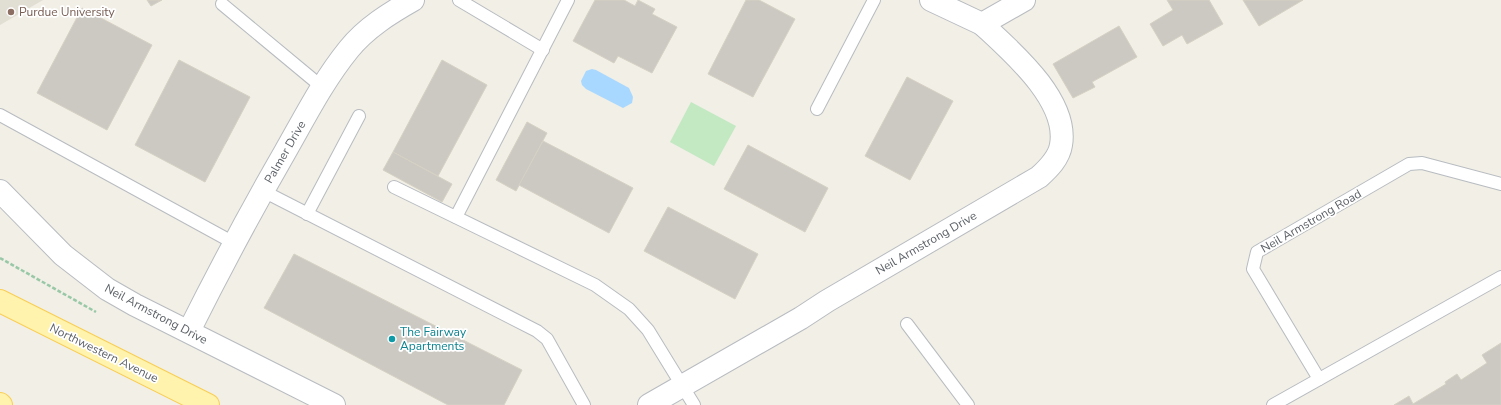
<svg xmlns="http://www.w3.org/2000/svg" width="1501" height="405" viewBox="0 0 1501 405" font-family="'Nunito Sans',sans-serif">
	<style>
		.education { fill: #e1ded4 }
		.green { fill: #c2e9c2 }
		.water { fill: #a8d8ff }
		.building { fill: #ccc9c3; stroke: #d6d1c4 }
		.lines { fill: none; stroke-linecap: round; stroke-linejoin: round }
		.service-casing { stroke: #b8bcc0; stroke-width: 14 }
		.minor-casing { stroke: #b8bcc0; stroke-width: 24 }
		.primary-casing { stroke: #face56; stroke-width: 24 }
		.path { stroke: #99c8a7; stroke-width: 2.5; stroke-dasharray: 4 2; stroke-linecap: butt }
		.service { stroke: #fff; stroke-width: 12 }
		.minor { stroke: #fff; stroke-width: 22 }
		.primary { stroke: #fff3ad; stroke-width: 22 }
		.education-dot { fill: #8d6e63; stroke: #fff; stroke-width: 1.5 }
		.culture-dot { fill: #0f9aa8; stroke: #fff; stroke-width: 1.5 }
		.labels { text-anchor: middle; stroke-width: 3.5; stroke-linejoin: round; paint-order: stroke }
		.education-label { font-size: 12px; fill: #785e54; stroke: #fff; text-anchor: start }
		.street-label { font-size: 12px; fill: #5d6267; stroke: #fff }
		.culture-label { font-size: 12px; fill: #0d838f; stroke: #fff; text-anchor: start }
	</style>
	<rect width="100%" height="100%" fill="#f1efe6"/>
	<path class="education" d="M0 0H43L0 25Z"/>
	<path class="green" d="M691 102 736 126 714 166 670 142Z"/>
	<path class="water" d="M592 69 596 70 629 88 633 97 632 103 623 108 586 89 582 85 581 81 586 71Z"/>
	<g class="building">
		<path d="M147 0H162L151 6Z"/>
		<path d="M595 0H624L635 6 638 0 655 9 652 14 677 27 652 73 618 56 614 63 573 41Z"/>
		<path d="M746 0H759L795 19 753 97 708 74Z"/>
		<path d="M1167 0H1209L1223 24 1187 44 1182 35 1163 46 1150 24 1173 10Z"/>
		<path d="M1243 0H1303L1259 26Z"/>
		<path d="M82 8 152 45 107 130 37 93Z"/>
		<path d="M1119 26 1137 57 1092 82 1095 87 1073 98 1053 64Z"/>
		<path d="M179 60 250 97 205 182 135 145Z"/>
		<path d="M442 60 487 85 438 176 393 152Z"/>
		<path d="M907 77 953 101 910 180 865 156Z"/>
		<path d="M527 122 547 133 516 191 496 180Z"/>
		<path d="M543 141 633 188 609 233 519 185Z"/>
		<path d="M748 145 828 188 805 232 724 189Z"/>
		<path d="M393 152 452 184 442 202 383 170Z"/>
		<path d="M668 207 758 254 735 299 644 251Z"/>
		<path d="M294 254 522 370 504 405H448L264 308Z"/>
		<path d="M1501 343V405H1394L1409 396 1413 404 1446 384 1445 382 1457 374 1461 380 1487 363 1482 355Z"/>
	</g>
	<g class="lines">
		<g class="service-casing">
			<g id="service">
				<path d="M459 0 543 50"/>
				<path d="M222 4 322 87"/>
				<path d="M817 109 874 0"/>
				<path d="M0 115 234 243"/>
				<path d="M394 187 595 285 629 309 648 330 694 405"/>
				<path d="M263 191 537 331 547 339 584 405"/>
				<path d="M307 214 359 116"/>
				<path d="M456 217 568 0"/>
				<path d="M907 324 968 405"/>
				<path d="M1319 379 1253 269 1257 252 1409 164 1422 163 1501 184"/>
				<path d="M1273 405 1501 277"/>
			</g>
		</g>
		<g class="minor-casing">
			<g id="minor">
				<path d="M931 0 982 24 1024 0"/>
				<path d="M0 191 63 255 107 289 135 305 334 405"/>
				<path d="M189 331C219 271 251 211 285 152 305 117 323 81 349 49 366 28 390 13 413 0"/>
				<path d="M649 405 801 318 827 301 1039 177C1049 168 1059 158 1061 145 1069 100 1011 51 982 24"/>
			</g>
		</g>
		<g class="primary-casing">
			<g id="primary">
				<path d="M0 301 208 405"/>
				<path d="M0 404 1 405"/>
			</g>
		</g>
		<path class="path" d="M0 258 96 312"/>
		<use href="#service" class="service"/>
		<use href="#minor" class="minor"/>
		<use href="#primary" class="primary"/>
	</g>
	<circle class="education-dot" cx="11" cy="12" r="4"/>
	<circle class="culture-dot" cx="392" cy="339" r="4"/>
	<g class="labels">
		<g class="education-label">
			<text x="19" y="16">Purdue University</text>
		</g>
		<g class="street-label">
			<text transform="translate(285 152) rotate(-60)" y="4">Palmer Drive</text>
			<text transform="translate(1311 221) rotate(-30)" y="4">Neil Armstrong Road</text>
			<text transform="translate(926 243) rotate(-30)" y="4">Neil Armstrong Drive</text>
			<text transform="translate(156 314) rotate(28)" y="4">Neil Armstrong Drive</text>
			<text transform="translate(104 353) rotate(26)" y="4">Northwestern Avenue</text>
		</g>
		<g class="culture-label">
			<text x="400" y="336">The Fairway<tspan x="400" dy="14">Apartments</tspan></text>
		</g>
	</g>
</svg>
